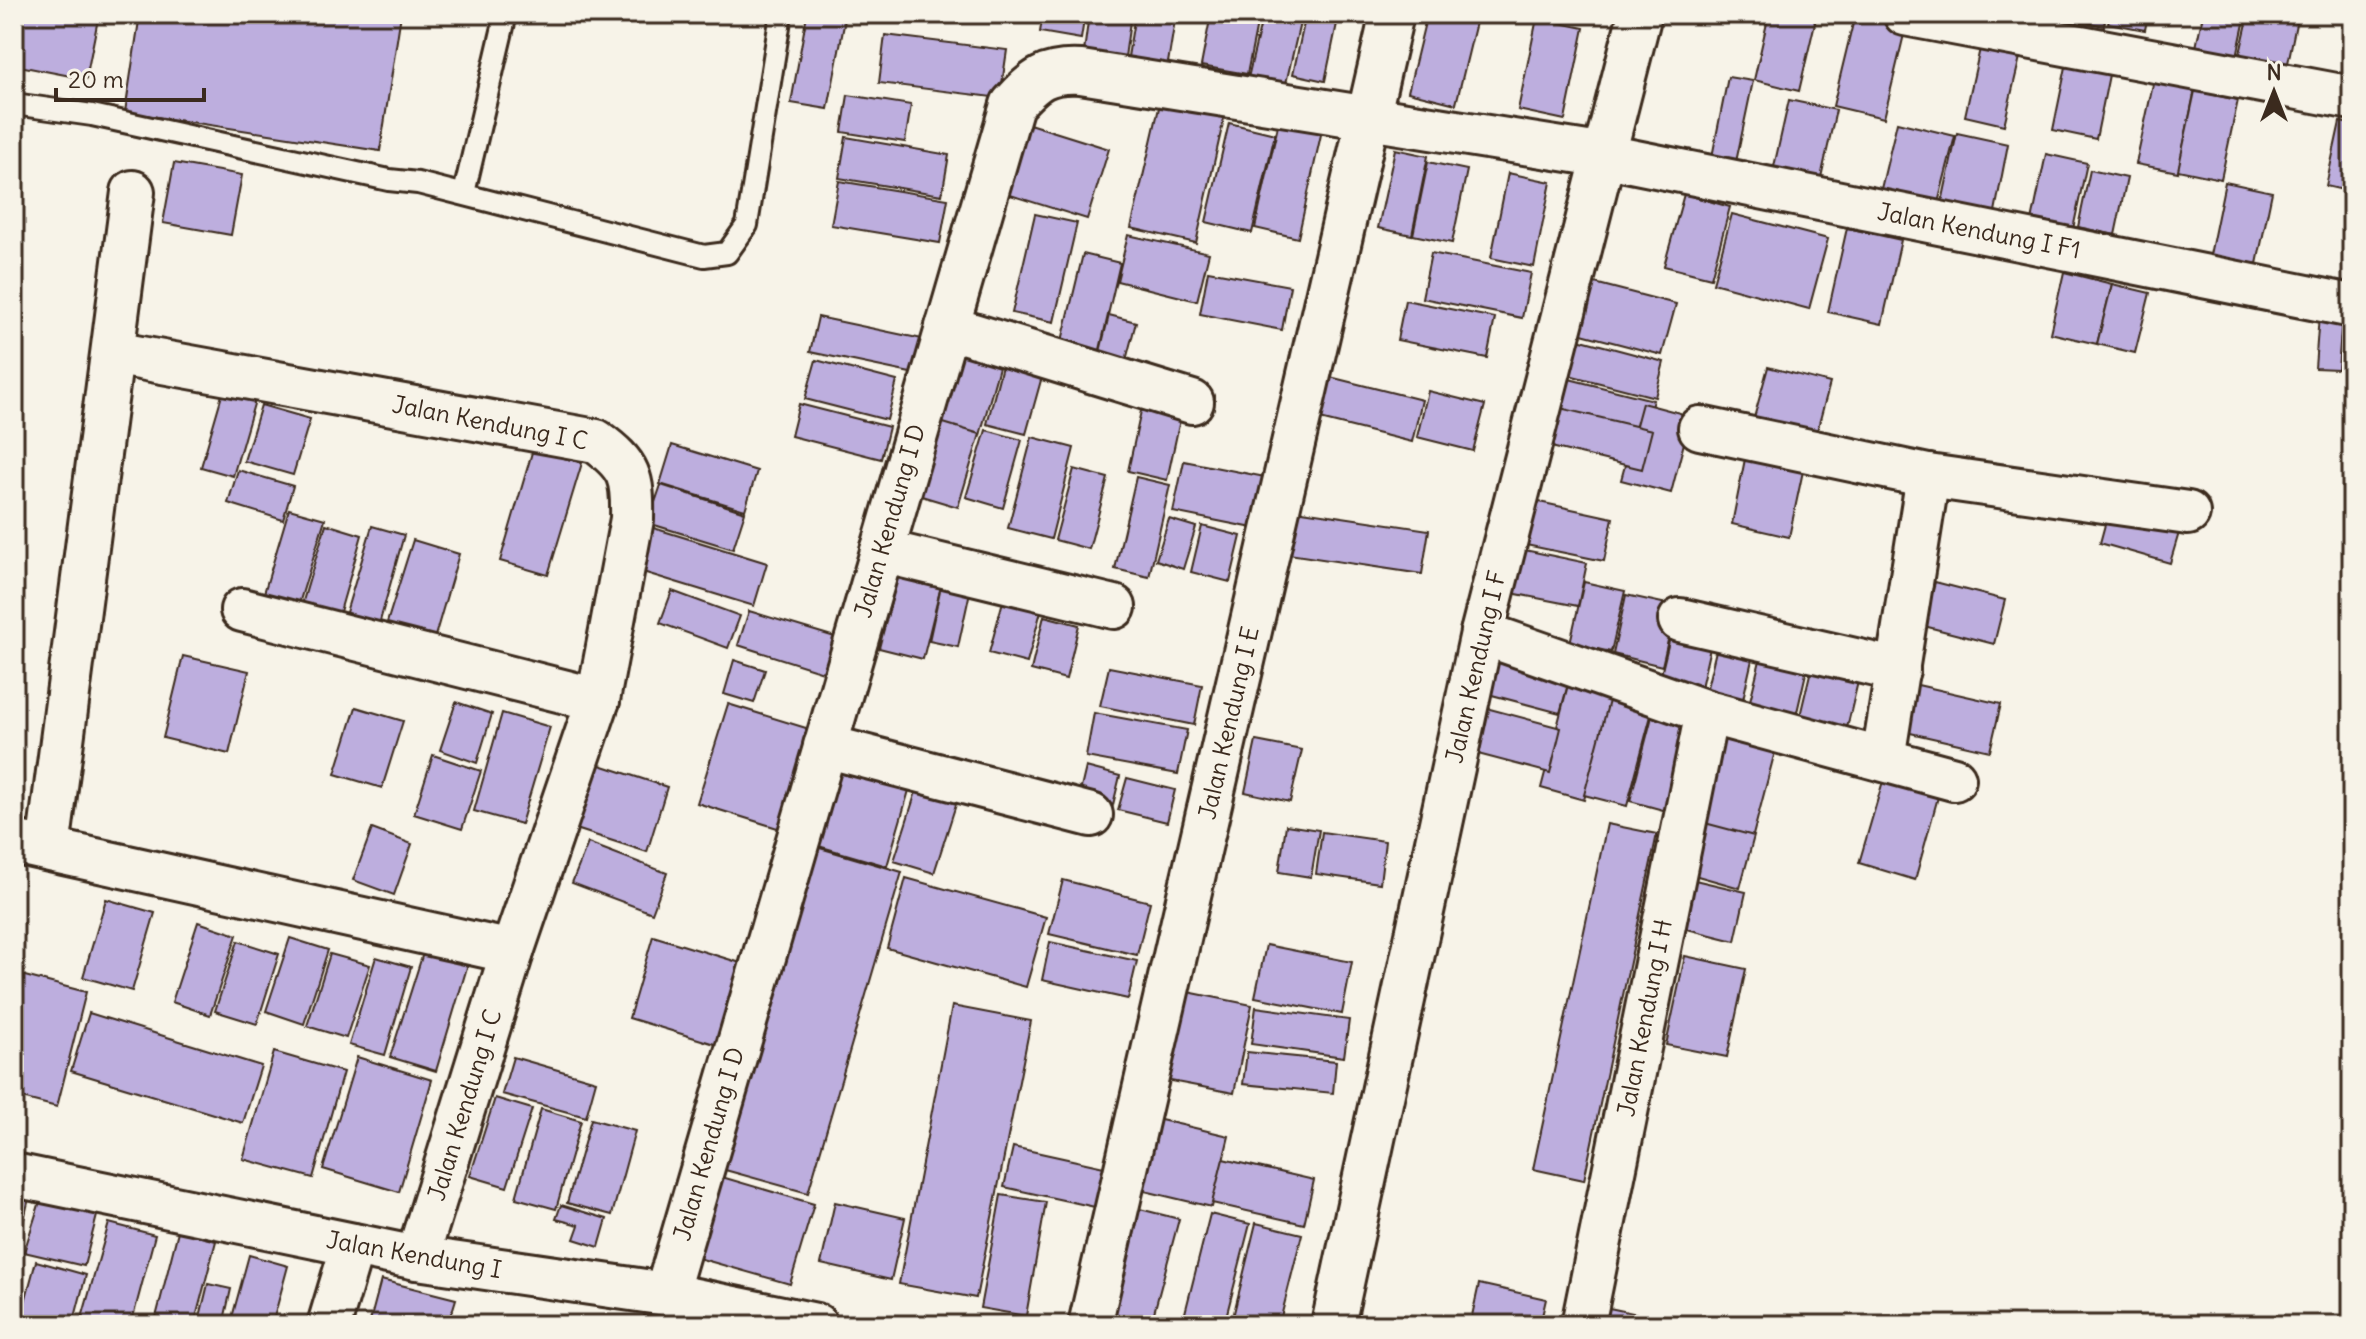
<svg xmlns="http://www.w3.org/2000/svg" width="2366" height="1339" viewBox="0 0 2366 1339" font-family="Delius,sans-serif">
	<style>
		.building { fill: #bdaede; stroke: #3b2a1e; stroke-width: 2 }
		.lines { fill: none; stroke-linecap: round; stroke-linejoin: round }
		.service-casing { stroke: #3b2a1e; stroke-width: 26 }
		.minor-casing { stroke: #3b2a1e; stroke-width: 48 }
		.service { stroke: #f7f3e8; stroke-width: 20 }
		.minor { stroke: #f7f3e8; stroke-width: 42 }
		.labels { text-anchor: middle; stroke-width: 8; stroke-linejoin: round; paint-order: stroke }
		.street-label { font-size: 24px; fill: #3b2a1e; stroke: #f7f3e8 }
	</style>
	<rect width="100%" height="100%" fill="#f7f3e8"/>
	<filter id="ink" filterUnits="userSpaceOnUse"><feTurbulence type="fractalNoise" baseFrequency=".0125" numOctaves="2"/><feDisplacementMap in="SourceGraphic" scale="16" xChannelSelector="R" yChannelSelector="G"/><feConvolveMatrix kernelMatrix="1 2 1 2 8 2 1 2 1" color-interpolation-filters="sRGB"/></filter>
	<g filter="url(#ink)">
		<g class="building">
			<path d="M14 14H99L86 79 14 65Z"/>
			<path d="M140 14H401L380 151 125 112Z"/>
			<path d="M807 14H846L828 109 791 103Z"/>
			<path d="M1043 14H1085L1081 39 1040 32Z"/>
			<path d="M1089 14H1131L1125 57 1084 52Z"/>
			<path d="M1135 14H1176L1167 69 1127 63Z"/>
			<path d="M1211 14H1259L1247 74 1201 66Z"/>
			<path d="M1263 14H1302L1281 105 1244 95Z"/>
			<path d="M1306 14H1339L1325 81 1293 74Z"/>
			<path d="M1427 14H1478L1456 104 1408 92Z"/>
			<path d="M1769 14H1817L1799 91 1754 80Z"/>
			<path d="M2068 14H2106L2104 26 2067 18Z"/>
			<path d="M2110 14H2148L2145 30 2108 23Z"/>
			<path d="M2203 14H2246L2236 61 2195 52Z"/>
			<path d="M2249 14H2298L2287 68 2239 58Z"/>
			<path d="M1855 15 1906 26 1884 118 1833 106Z"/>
			<path d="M1537 18 1584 28 1565 120 1518 110Z"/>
			<path d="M885 35 1007 50 1000 98 879 83Z"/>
			<path d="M1981 44 2021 53 2004 125 1965 116Z"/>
			<path d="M2068 57 2111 65 2096 139 2053 130Z"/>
			<path d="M2155 75 2196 84 2178 172 2136 164Z"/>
			<path d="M1728 77 1753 81 1736 162 1712 157Z"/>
			<path d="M2195 91 2238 100 2221 179 2178 170Z"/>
			<path d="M848 95 911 105 905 142 842 132Z"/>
			<path d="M1161 99 1225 114 1196 243 1131 228Z"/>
			<path d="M1789 100 1836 110 1820 182 1773 171Z"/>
			<path d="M1279 121 1322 130 1298 238 1255 228Z"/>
			<path d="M1897 122 1955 136 1937 207 1880 193Z"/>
			<path d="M2340 122 2352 124V192L2326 186Z"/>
			<path d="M1026 123 1109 149 1087 219 1004 193Z"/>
			<path d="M1229 123 1275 134 1252 233 1206 222Z"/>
			<path d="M1957 133 2008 144 1994 217 1941 207Z"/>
			<path d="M846 137 949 155 942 195 839 178Z"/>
			<path d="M1395 149 1428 156 1412 235 1378 228Z"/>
			<path d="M2046 154 2087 163 2073 229 2032 221Z"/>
			<path d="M1428 162 1467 170 1452 243 1413 235Z"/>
			<path d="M174 163 242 175 231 235 163 223Z"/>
			<path d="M2090 170 2127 178 2115 235 2078 227Z"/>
			<path d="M1508 173 1551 182 1534 267 1491 258Z"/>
			<path d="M839 181 948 199 940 243 831 225Z"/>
			<path d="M2225 182 2272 192 2257 264 2210 255Z"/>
			<path d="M1684 194 1730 207 1711 278 1664 266Z"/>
			<path d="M1035 214 1077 223 1054 322 1012 313Z"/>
			<path d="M1732 214 1828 239 1809 309 1713 283Z"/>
			<path d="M1847 228 1901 240 1882 324 1828 312Z"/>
			<path d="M1128 235 1209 253 1197 301 1117 281Z"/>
			<path d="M1431 253 1531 273 1522 318 1422 298Z"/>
			<path d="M1083 254 1120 263 1099 354 1061 345Z"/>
			<path d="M1208 271 1290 286 1282 330 1200 314Z"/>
			<path d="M2064 272 2112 284 2097 344 2050 333Z"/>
			<path d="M1587 281 1676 304 1662 355 1574 332Z"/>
			<path d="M2112 284 2150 293 2135 353 2097 344Z"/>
			<path d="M1405 300 1495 318 1487 358 1397 340Z"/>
			<path d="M1109 315 1136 322 1124 368 1098 360Z"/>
			<path d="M2319 315 2342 317 2338 369 2315 368Z"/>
			<path d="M818 317 927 340 920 375 810 352Z"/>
			<path d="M1574 338 1664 362 1655 397 1565 374Z"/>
			<path d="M961 345 1002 356 979 439 937 427Z"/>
			<path d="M816 360 897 381 887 420 805 399Z"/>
			<path d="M1003 362 1043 373 1026 434 987 424Z"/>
			<path d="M1768 367 1830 383 1814 442 1752 425Z"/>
			<path d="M1322 375 1422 400 1412 442 1312 417Z"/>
			<path d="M1569 379 1653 400 1644 434 1560 414Z"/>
			<path d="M224 388 256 397 233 476 201 467Z"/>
			<path d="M1428 391 1485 405 1473 451 1417 437Z"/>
			<path d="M1144 397 1183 406 1167 480 1128 471Z"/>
			<path d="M1642 403 1691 416 1671 493 1621 480Z"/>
			<path d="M799 404 889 427 881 459 791 436Z"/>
			<path d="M261 405 310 419 293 475 244 461Z"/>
			<path d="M1560 408 1652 430 1642 469 1551 447Z"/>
			<path d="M940 422 980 434 958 507 918 495Z"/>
			<path d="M986 430 1022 440 1003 508 966 497Z"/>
			<path d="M1032 437 1074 448 1051 539 1008 528Z"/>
			<path d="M672 445 757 471 745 510 660 484Z"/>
			<path d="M533 449 582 463 548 575 500 561Z"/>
			<path d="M1745 459 1803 471 1789 537 1732 524Z"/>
			<path d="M1184 461 1265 477 1253 528 1173 512Z"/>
			<path d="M1074 469 1108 478 1089 549 1055 540Z"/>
			<path d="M238 470 293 486 283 520 228 503Z"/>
			<path d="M1136 477 1170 485 1149 577 1115 569Z"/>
			<path d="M661 485 745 512 733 549 648 523Z"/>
			<path d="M1530 500 1613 518 1604 561 1521 544Z"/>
			<path d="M2110 506 2181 526 2170 563 2100 543Z"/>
			<path d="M289 509 325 519 294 620 259 610Z"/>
			<path d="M1289 509 1429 530 1422 574 1282 553Z"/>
			<path d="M1169 519 1196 527 1183 569 1156 560Z"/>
			<path d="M326 524 362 535 335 629 298 618Z"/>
			<path d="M372 526 404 535 375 639 341 629Z"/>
			<path d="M647 526 767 563 754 606 633 569Z"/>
			<path d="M1202 526 1241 536 1230 582 1191 572Z"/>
			<path d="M413 540 459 554 433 643 385 629Z"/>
			<path d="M1515 548 1587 563 1578 606 1506 592Z"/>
			<path d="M900 568 943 578 923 659 879 648Z"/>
			<path d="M944 572 973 578 958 647 929 641Z"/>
			<path d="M1584 582 1625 591 1611 652 1570 643Z"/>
			<path d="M1935 582 2005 600 1994 644 1924 626Z"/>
			<path d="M1006 590 1044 600 1027 663 989 653Z"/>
			<path d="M672 591 740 616 728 648 660 623Z"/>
			<path d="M1626 595 1676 606 1662 666 1613 654Z"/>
			<path d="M749 611 835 637 823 672 738 645Z"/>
			<path d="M1044 616 1079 625 1066 679 1031 670Z"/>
			<path d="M1672 629 1712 639 1699 696 1658 687Z"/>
			<path d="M1720 634 1756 642 1741 708 1704 700Z"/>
			<path d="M1763 648 1809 660 1794 725 1747 713Z"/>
			<path d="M1483 654 1570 677 1560 713 1473 690Z"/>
			<path d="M183 656 249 671 229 754 163 738Z"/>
			<path d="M1814 657 1861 669 1846 732 1799 720Z"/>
			<path d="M734 660 765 670 754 703 724 694Z"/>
			<path d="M1109 667 1202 685 1194 725 1100 706Z"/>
			<path d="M1909 683 2001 704 1990 751 1897 730Z"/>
			<path d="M1568 685 1611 696 1584 800 1541 788Z"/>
			<path d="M1610 697 1653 708 1627 806 1584 795Z"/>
			<path d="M456 702 492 714 477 763 440 750Z"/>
			<path d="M728 704 819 732 787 831 697 803Z"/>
			<path d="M1471 704 1561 728 1550 773 1459 749Z"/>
			<path d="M1655 705 1700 717 1674 813 1630 801Z"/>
			<path d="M356 707 403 721 382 788 335 774Z"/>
			<path d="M502 713 550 727 521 824 474 811Z"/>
			<path d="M1094 713 1187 730 1178 774 1086 757Z"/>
			<path d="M1720 729 1777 744 1751 843 1694 829Z"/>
			<path d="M1256 741 1302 750 1290 802 1245 792Z"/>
			<path d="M433 755 481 771 462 829 414 814Z"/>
			<path d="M597 764 667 787 647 852 576 829Z"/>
			<path d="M1888 764 1943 779 1915 880 1859 863Z"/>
			<path d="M839 767 910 787 887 866 815 845Z"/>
			<path d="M1086 767 1120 776 1111 813 1077 805Z"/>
			<path d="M1127 778 1175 790 1167 822 1118 810Z"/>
			<path d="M920 779 960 792 934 873 894 861Z"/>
			<path d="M1701 822 1754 836 1740 888 1687 873Z"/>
			<path d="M1607 824 1657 834 1584 1180 1533 1169Z"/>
			<path d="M1286 825 1319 830 1311 877 1279 872Z"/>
			<path d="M372 829 412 844 394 895 353 880Z"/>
			<path d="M1322 832 1385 841 1380 883 1316 874Z"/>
			<path d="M588 843 667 873 652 913 572 883Z"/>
			<path d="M813 846 902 872 808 1193 718 1168Z"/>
			<path d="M1682 877 1746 892 1735 941 1671 925Z"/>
			<path d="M906 878 1046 917 1026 987 887 948Z"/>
			<path d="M1063 880 1150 902 1137 955 1049 934Z"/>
			<path d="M106 899 155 913 132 991 83 977Z"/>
			<path d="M198 922 237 935 210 1015 172 1002Z"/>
			<path d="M653 936 744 964 718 1045 629 1018Z"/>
			<path d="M290 938 328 950 304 1024 266 1011Z"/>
			<path d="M238 941 279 954 257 1024 215 1011Z"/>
			<path d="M1050 942 1137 961 1128 999 1042 980Z"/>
			<path d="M1266 945 1352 962 1342 1014 1255 997Z"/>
			<path d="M424 950 468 964 436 1071 390 1057Z"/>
			<path d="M330 954 370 965 346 1038 307 1026Z"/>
			<path d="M1685 956 1746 969 1727 1057 1666 1045Z"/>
			<path d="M376 957 411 967 385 1055 349 1045Z"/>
			<path d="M21 975 86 992 57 1107 14 1096V1001Z"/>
			<path d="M1178 990 1252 1005 1234 1093 1160 1079Z"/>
			<path d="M952 1006 1031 1021 976 1298 899 1284Z"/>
			<path d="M1256 1007 1349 1020 1344 1057 1251 1044Z"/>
			<path d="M89 1013 261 1066 243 1123 71 1071Z"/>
			<path d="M274 1052 343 1072 313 1178 243 1159Z"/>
			<path d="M1247 1052 1336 1061 1333 1093 1243 1084Z"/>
			<path d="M357 1057 432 1080 399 1192 323 1169Z"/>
			<path d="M513 1057 596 1081 586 1117 502 1094Z"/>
			<path d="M495 1098 532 1109 507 1187 470 1176Z"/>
			<path d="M541 1109 581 1121 556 1209 516 1198Z"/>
			<path d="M1148 1117 1229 1136 1212 1207 1132 1188Z"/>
			<path d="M591 1119 635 1131 612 1215 567 1203Z"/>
			<path d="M1013 1147 1104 1167 1095 1207 1004 1187Z"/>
			<path d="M1223 1159 1314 1180 1304 1224 1212 1203Z"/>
			<path d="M715 1175 814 1204 790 1284 691 1256Z"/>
			<path d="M14 1190 30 1194 14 1262Z"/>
			<path d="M43 1192 100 1204 84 1266 24 1252Z"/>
			<path d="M1001 1195 1046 1202 1026 1316 980 1308Z"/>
			<path d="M835 1202 905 1218 891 1280 821 1264Z"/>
			<path d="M561 1205 607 1219 599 1247 574 1239 579 1225 556 1219Z"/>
			<path d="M1132 1207 1179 1219 1151 1324 1104 1312Z"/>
			<path d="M1210 1214 1250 1224 1224 1325H1200L1183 1321Z"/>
			<path d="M109 1223 155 1235 131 1325H80Z"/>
			<path d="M1256 1223 1302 1234 1279 1325H1231Z"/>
			<path d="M178 1231 216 1241 194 1325H154Z"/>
			<path d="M249 1255 288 1266 272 1325H230Z"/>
			<path d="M36 1261 86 1275 73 1325 19 1324Z"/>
			<path d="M381 1280 456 1299 448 1325H369Z"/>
			<path d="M208 1284 231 1289 223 1325H198Z"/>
			<path d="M1479 1284 1546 1299 1540 1325H1470Z"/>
			<path d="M1600 1306 1675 1322 1674 1325H1596Z"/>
			<path d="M645 1312 690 1322V1325H642Z"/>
		</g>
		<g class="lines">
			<g class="service-casing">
				<g id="service">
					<path d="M14 104 92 115 389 180 418 183 704 256 727 253 747 225 781 14"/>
					<path d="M464 193 506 14"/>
				</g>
			</g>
			<g class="minor-casing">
				<g id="minor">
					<path d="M1905 14 2352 98"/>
					<path d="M947 327 1192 402"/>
					<path d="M113 353 596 441C630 466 633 477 632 519L598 700 512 952 417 1258"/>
					<path d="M1700 428 1928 476"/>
					<path d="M882 551 1114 607"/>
					<path d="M242 610 598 700"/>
					<path d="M1680 620 1898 670"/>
					<path d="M1482 633 1707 712 1954 779"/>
					<path d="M825 746 1091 815"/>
					<path d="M1883 759 1928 476 2188 513"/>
					<path d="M14 842 512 952"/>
					<path d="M48 849 133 192"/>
					<path d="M14 1175 417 1258 666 1294 816 1325"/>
					<path d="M666 1294 1012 105C1035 79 1046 70 1081 72L1606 156 2352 306"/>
					<path d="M329 1325 353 1245"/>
					<path d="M1090 1325 1392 14"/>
					<path d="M1333 1325 1482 633 1640 14"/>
					<path d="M1583 1325 1707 712"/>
				</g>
			</g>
			<use href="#service" class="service"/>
			<use href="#minor" class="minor"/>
		</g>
	</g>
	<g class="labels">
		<g class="street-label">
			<text transform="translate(1979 231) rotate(11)" y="8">Jalan Kendung I F1</text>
			<text transform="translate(490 423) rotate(11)" y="8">Jalan Kendung I C</text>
			<text transform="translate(890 521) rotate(-74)" y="8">Jalan Kendung I D</text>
			<text transform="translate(1476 667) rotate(-77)" y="8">Jalan Kendung I F</text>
			<text transform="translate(1229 723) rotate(-77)" y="8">Jalan Kendung I E</text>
			<text transform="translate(1645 1018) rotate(-79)" y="8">Jalan Kendung I H</text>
			<text transform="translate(465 1105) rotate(-73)" y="8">Jalan Kendung I C</text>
			<text transform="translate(709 1144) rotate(-74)" y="8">Jalan Kendung I D</text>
			<text transform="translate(414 1255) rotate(10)" y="8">Jalan Kendung I</text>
		</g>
	</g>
	<rect width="2366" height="1339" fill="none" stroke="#f7f3e8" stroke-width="48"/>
	<rect x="24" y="24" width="2318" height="1291" fill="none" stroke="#3b2a1e" stroke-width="3" filter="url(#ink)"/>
	<g transform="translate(2274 92)" stroke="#f7f3e8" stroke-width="6" paint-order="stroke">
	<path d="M0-6L14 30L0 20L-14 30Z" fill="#3b2a1e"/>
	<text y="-12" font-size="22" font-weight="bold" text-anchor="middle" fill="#3b2a1e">N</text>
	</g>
	<path d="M56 88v12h148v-12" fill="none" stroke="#3b2a1e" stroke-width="4"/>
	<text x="68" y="88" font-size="24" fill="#3b2a1e" stroke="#f7f3e8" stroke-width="6" paint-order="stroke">20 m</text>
</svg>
